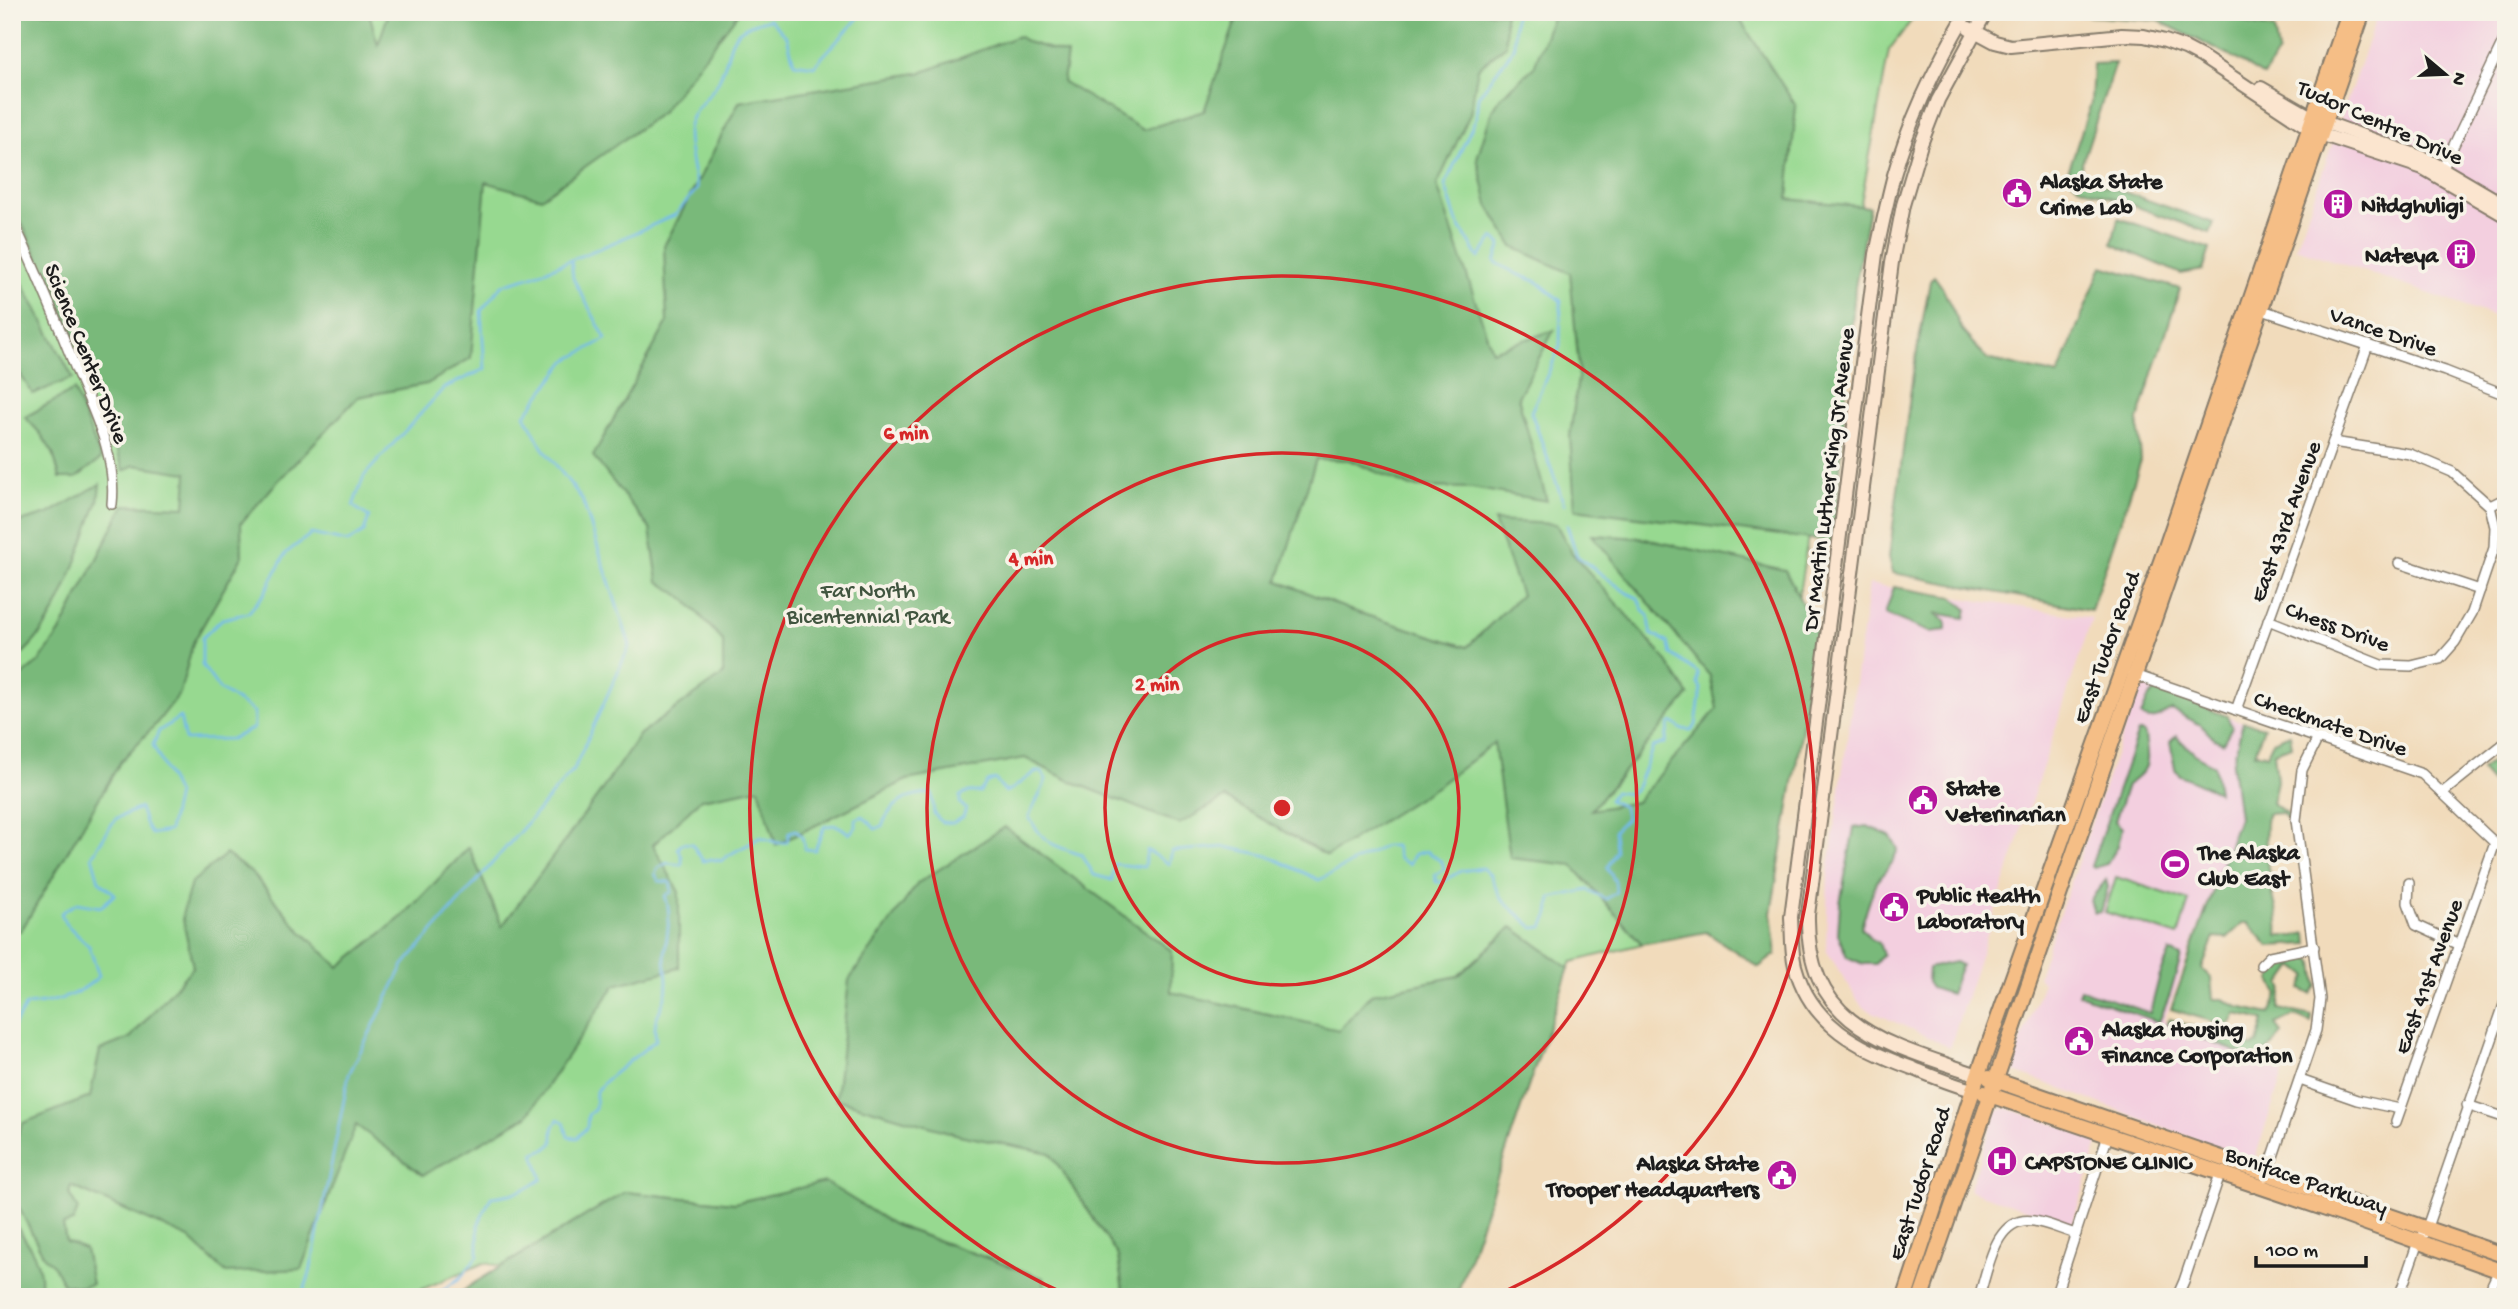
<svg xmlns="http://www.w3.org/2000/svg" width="2518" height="1309" viewBox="0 0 2518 1309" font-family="'Gochi Hand',sans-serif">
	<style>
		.built { fill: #f3cfdf }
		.green { fill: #97d990; stroke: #5a7a56; stroke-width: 2 }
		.forest { fill: #79b97a; stroke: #4a6a4b; stroke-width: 2 }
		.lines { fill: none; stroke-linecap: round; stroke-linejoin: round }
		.stream { stroke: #74baeb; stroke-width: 2.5 }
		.street-casing { stroke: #867c6c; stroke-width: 12 }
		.secondary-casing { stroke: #867c6c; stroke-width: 16 }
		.primary-casing { stroke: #867c6c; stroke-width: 18 }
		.street { stroke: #fff; stroke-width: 9 }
		.secondary { stroke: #fbe5cf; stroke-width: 12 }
		.primary { stroke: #f5be86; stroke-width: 14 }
		.ring { fill: none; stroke: #d62828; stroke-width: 3.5 }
		.labels { text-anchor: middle; stroke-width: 7; stroke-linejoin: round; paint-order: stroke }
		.street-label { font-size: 23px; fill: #1c1c1c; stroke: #f7f3e8 }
		.poi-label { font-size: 23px; font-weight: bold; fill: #1c1c1c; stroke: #f7f3e8; text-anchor: start }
		.park-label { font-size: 23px; fill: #41553f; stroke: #f7f3e8 }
		.centre { fill: #d62828; stroke: #f7f3e8; stroke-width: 3.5 }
		.ring-label { font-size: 21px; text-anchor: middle; font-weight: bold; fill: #d62828; stroke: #f7f3e8; stroke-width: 7; stroke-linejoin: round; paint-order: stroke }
	</style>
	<rect width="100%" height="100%" fill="#f7f3e8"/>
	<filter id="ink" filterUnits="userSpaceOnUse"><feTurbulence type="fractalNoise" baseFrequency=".0143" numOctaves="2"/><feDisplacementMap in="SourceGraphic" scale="14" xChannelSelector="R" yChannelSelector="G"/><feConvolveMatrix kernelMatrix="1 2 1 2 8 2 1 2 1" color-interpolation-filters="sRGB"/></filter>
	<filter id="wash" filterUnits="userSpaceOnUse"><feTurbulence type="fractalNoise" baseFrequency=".00686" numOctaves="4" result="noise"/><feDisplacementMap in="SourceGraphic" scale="28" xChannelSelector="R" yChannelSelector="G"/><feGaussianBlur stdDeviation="1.57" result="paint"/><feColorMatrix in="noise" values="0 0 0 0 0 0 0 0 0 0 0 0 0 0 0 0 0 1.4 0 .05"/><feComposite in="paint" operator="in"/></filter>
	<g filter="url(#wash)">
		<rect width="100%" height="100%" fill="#f1dbbb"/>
		<g class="built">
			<path d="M2378 12H2506V320L2296 248Z"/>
			<path d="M1869 584 2092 618 1950 1047 1862 1007 1826 950 1828 874Z"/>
			<path d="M2140 684 2243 722 2232 765 2239 817 2164 1021 2284 1071 2254 1161 2010 1070 2043 983 2038 976Z"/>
			<path d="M2006 1108 2094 1137 2098 1144 2072 1225 1969 1190 1997 1111Z"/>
		</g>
		<g class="green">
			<path d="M12 12H1918L1889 50 1856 230 1783 697 1606 903 1642 944 1572 962 1569 968 1512 927 1458 976 1425 983 1373 1084 1060 1167 1118 1256 1124 1297H1048L1043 1278 894 1225 844 1194 796 1189 734 1203 625 1192 502 1266 484 1263 413 1293 412 1297H12Z"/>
			<path d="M2116 877 2189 901 2178 936 2105 912Z"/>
		</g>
		<g class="forest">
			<path d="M12 12H369L378 45 389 12H739L661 113 541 198 486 182 471 358 427 384 358 397 277 482 241 523 242 557 193 643 180 693 155 725 121 761 21 931H12V683L39 662 60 632 124 505 185 507 187 473 134 465 124 471 83 355 12 202Z"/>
			<path d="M1239 12H1505L1506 45 1478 68 1470 114 1437 185 1492 351 1554 330 1518 397 1547 501 1472 488 1411 487 1349 460 1316 459 1278 581 1350 610 1467 647 1521 595 1494 521 1556 524 1572 553 1663 656 1689 695 1591 810 1636 802 1717 709 1710 676 1592 535 1641 538 1785 570 1818 634 1771 913 1776 954 1759 967 1706 932 1642 944 1572 865 1510 858 1494 743 1439 785 1327 856 1225 798 1179 824 1070 781 1025 758 907 780 776 845 759 788 707 798 701 799 653 845 679 892V968L615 985 527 1116 423 1175 356 1125 301 1269 226 1273 189 1238 71 1186 69 1194 78 1209 73 1222 63 1225 66 1242 85 1249 92 1284 81 1287 63 1284 54 1266 44 1257 12 1194V1146L23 1123 90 1097 100 1050 130 1038 193 967 182 915 191 883 226 854 253 874 299 929 339 967 403 916 469 847 502 926 599 794 640 734 723 675V641L686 600 658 581 650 529 593 456 667 323 664 246 739 102 923 72 1018 36 1027 42 1067 54 1063 82 1143 130 1204 111Z"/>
			<path d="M1554 12H1735L1796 106 1788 199 1869 207 1855 287 1834 542 1575 509 1570 436 1579 370 1570 273 1513 247 1488 205 1477 158 1492 111 1501 97 1534 67Z"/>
			<path d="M2227 12 2248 24 2274 29 2278 52 2264 76 2236 59 2159 21 2043 13Z"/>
			<path d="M2115 63 2078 176 2214 223 2210 233 2078 186 2067 175 2091 103 2093 64Z"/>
			<path d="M2118 218 2210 249 2203 270 2181 274 2112 244Z"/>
			<path d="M12 263 73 378 33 394 16 368 12 370Z"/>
			<path d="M2102 266 2180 289 2138 420 2141 460 2091 610 1893 573 1889 557 1913 373 1930 281 1934 276 1942 287 1963 332 1987 359 2058 375Z"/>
			<path d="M74 390 101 459 76 478H60L53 453 40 433 25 417Z"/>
			<path d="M100 484 98 501C77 554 61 628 12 662V511L20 522 48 514Z"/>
			<path d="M1894 587 1953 597 1967 609 1965 618 1935 613 1946 621V630L1929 632 1885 614Z"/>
			<path d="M2157 690 2227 716 2232 727 2223 743 2214 739 2201 725 2172 710C2162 714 2151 724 2141 716L2149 697Z"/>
			<path d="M2243 722 2264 727 2255 753 2267 754 2273 741 2290 734 2292 746 2274 752 2277 781 2272 803 2292 817 2290 823 2282 813 2267 814C2264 835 2266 859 2270 881 2273 900 2280 916 2278 936H2295L2307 933 2308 944 2269 946 2248 923H2243L2227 938 2214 937 2202 969 2211 978 2213 999H2223L2238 1007 2270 1014 2278 994 2271 980 2281 960 2307 954 2314 963 2317 986 2311 994 2301 989 2307 976 2294 966 2281 984 2283 988 2279 1009 2312 1016 2311 1023 2295 1016 2276 1024 2282 1034 2267 1051 2256 1059 2167 1025 2170 1019 2253 1047 2258 1043 2264 1020 2236 1014 2231 1023 2224 1025 2171 1009 2239 817 2232 765Z"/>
			<path d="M2138 732H2143L2145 735C2148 763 2152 769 2127 785L2115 821 2122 828 2118 846 2107 864 2094 868 2091 866Z"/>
			<path d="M2176 736 2197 756 2214 765 2218 792 2180 775 2175 769 2170 742Z"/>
			<path d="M2506 750V794L2494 785 2481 770Z"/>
			<path d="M1867 826 1890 836 1898 849 1892 863 1876 882 1861 927 1870 938 1879 943 1883 954 1875 964H1863L1847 957 1838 934 1840 903 1854 828Z"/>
			<path d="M1005 827 1172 951 1171 992 1339 1030 1371 994 1458 976 1512 927 1569 968 1456 1297H1124L1118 1256 1050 1153 959 1135 836 1099 849 980 918 883Z"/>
			<path d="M2106 880 2108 887 2101 912 2094 913 2090 900Z"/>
			<path d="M2170 952 2181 957 2170 995 2159 1022 2078 994 2080 989 2150 1013 2159 978Z"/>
			<path d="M1955 962 1961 965 1950 994 1931 988 1927 982 1928 968Z"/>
			<path d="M825 1182 894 1225 1043 1278 1048 1297H455L474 1283 625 1192 734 1203Z"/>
			<path d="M12 1220C27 1241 50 1272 36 1297H12Z"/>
		</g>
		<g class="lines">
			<g class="stream">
				<path d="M1515 12 1514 48 1478 97 1476 118 1445 185 1457 222 1479 258 1493 238 1501 244 1495 262 1517 274 1538 282 1561 301 1560 346 1531 412 1564 504"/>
				<path d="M12 1029 26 1005C54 1003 79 996 99 976L89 946 65 923 61 913 77 903 101 907 115 894 99 881 92 856 115 819 140 808 145 823 151 834 169 831 177 794 153 745 159 731 180 717 185 740 231 739 254 728V712L219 689 202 665V638L222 619 248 613 264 594 286 553 311 534 348 542 364 532 369 517 353 506 364 476 444 388 485 369 481 311 502 285 532 276 617 241 675 215 697 189C694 175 685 138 689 125 693 108 712 95 719 80 736 44 721 30 770 19L787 37 794 63 814 66 864 12"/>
				<path d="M302 1297 310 1273 349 1074 404 965 574 769 630 645 582 499 542 447 525 415 566 361 606 339 573 278 571 260"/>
				<path d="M434 1297 461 1277 478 1256V1225L491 1197C510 1195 526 1191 542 1179L534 1153 546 1149 553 1143V1129L558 1119 564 1122 568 1137 577 1138 587 1127 588 1115 595 1109 596 1091 607 1079 656 1040C652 1016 661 1014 666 993 669 982 665 967 665 955 666 935 673 915 665 896L672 892 670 882 659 881 655 874 658 868 667 863 682 865V857L678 848 683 843 692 844 703 861 711 859 721 861C734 850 747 847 760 837L778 843 787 842 789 832 796 830 802 837 805 849 815 850 824 827C835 823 841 826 849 834L856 827V819L863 816 875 829 882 826C890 805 908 792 932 794L934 814 942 822 953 823 963 817 966 809 960 803V796L969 792H980L987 782 995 779 1005 792 1012 789 1035 772H1042L1046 779C1043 793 1033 803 1029 817 1043 843 1053 846 1082 855L1094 875 1112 880 1114 864 1144 867 1147 850 1169 864 1172 851 1226 847 1269 856 1319 880 1385 846H1395L1399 859 1409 864 1415 854 1427 851 1442 862 1444 869 1435 875 1436 882H1442L1461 871 1482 868 1490 875 1501 899 1534 928 1543 927 1549 914 1551 898 1588 890 1606 899 1616 892 1615 881 1607 868 1616 851 1614 831 1626 819 1624 807 1609 800 1615 792 1629 794 1637 787 1653 747 1665 743 1669 724 1672 722 1681 729 1691 730 1696 725 1701 688 1698 684V673L1671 654 1668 642 1651 634 1649 616 1643 610 1638 598 1627 593 1577 556 1567 525"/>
			</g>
		</g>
	</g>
	<g filter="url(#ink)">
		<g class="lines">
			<g class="street-casing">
				<g id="street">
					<path d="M2440 174 2506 36"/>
					<path d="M12 219C35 269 56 319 76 369 94 413 117 456 112 504"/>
					<path d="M2256 308 2445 371 2506 395"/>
					<path d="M2490 506 2506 498"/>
					<path d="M2399 563 2480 590"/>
					<path d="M2268 620 2381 665 2411 666 2440 659 2455 642 2472 613 2494 548 2495 527 2490 506 2452 472 2410 454 2333 442"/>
					<path d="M2132 674 2422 774 2495 843 2506 847"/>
					<path d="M2236 710 2368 345"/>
					<path d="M2442 793 2506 742"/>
					<path d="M2409 883 2408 903 2416 925 2459 945"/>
					<path d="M2261 965 2270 956 2314 947"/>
					<path d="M2300 1080 2357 1100 2400 1109"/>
					<path d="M2467 1105 2506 1118"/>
					<path d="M2396 1122 2495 843"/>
					<path d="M2266 1177 2316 1030 2320 999 2296 820 2302 770 2318 738"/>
					<path d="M2492 1285 2499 1270"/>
					<path d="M1979 1297C1988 1270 1995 1214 2034 1221 2048 1223 2062 1230 2076 1234"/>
					<path d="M2055 1297 2108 1135"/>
					<path d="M2177 1297 2184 1281 2220 1174"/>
					<path d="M2399 1297 2418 1242 2426 1230 2506 999"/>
				</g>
			</g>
			<g class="secondary-casing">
				<g id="secondary">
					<path d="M1967 12C1937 63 1910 117 1894 175 1887 201 1882 227 1876 254L1791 917C1792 933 1791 950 1795 966 1811 1025 1859 1049 1912 1068 1932 1076 1952 1085 1973 1090"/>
					<path d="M1969 28 1995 42 2011 46 2122 35 2144 36 2165 41 2185 48 2202 57 2309 128 2329 137 2423 168 2506 216"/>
					<path d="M2261 88 2313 118 2426 159 2506 206"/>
					<path d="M1978 1075C1889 1044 1806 1028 1808 915L1892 262 1903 205 1921 144 1938 100 1986 12"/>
				</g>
			</g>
			<g class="primary-casing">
				<g id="primary">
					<path d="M1989 1078 2506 1256"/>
					<path d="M1984 1093 2344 1215 2506 1273"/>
					<path d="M1905 1297 1978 1075 2165 550 2349 12"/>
					<path d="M1921 1297 2363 12"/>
				</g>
			</g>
			<use href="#street" class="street"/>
			<use href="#secondary" class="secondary"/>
			<use href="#primary" class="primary"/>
		</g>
	</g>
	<g class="ring">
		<circle cx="1282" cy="808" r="177"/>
		<circle cx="1282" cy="808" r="355"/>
		<path d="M1070 1296A532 532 0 1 1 1494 1296"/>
	</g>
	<defs>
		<g id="civic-disc" transform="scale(1.575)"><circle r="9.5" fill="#b5179e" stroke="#f7f3e8"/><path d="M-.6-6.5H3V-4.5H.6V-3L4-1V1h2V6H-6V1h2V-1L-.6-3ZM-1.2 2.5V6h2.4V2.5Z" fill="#fff"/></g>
		<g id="building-disc" transform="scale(1.575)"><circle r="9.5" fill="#b5179e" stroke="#f7f3e8"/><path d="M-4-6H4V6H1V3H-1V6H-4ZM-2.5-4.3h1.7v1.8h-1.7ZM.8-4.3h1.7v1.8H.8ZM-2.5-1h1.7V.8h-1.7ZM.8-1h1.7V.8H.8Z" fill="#fff"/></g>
		<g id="stadium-disc" transform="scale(1.575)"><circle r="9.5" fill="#b5179e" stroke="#f7f3e8"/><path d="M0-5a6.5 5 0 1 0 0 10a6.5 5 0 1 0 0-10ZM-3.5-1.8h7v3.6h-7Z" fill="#fff"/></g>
		<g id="hospital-disc" transform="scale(1.575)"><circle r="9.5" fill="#b5179e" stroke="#f7f3e8"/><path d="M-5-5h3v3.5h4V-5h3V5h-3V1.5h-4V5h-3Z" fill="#fff"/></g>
	</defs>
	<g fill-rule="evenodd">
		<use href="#civic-disc" x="2017" y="193"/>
		<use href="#building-disc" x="2338" y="204"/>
		<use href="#building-disc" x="2461" y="254"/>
		<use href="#civic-disc" x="1923" y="800"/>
		<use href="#stadium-disc" x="2175" y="864"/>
		<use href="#civic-disc" x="1894" y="907"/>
		<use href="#civic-disc" x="2079" y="1041"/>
		<use href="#hospital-disc" x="2002" y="1161"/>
		<use href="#civic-disc" x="1782" y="1175"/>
	</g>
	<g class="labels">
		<g class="street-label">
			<text transform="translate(2381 121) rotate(24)" y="8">Tudor Centre Drive</text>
			<text transform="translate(2384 330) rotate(19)" y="8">Vance Drive</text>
			<text transform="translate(88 353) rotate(68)" y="8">Science Center Drive</text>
			<text transform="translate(1827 479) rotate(-83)" y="8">Dr Martin Luther King Jr Avenue</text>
			<text transform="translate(2284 521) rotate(-70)" y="8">East 43rd Avenue</text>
			<text transform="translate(2338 625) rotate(20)" y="8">Chess Drive</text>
			<text transform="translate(2105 647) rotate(-70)" y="8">East Tudor Road</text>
			<text transform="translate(2331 722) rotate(19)" y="8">Checkmate Drive</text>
			<text transform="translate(2427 976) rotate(-70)" y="8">East 41st Avenue</text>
			<text transform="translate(2307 1179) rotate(19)" y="8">Boniface Parkway</text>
			<text transform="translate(1918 1183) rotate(-72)" y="8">East Tudor Road</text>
		</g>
		<g class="poi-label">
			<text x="2040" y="188">Alaska State<tspan x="2040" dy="26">Crime Lab</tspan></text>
			<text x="2361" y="212">Niłdghuligi</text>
			<text x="2438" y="262" text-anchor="end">Nateya</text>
			<text x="1946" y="795">State<tspan x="1946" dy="26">Veterinarian</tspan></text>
			<text x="2198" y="859">The Alaska<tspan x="2198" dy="26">Club East</tspan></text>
			<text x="1917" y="902">Public Health<tspan x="1917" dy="26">Laboratory</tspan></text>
			<text x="2102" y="1036">Alaska Housing<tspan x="2102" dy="26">Finance Corporation</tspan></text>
			<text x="2025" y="1169">CAPSTONE CLINIC</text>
			<text x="1759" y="1170" text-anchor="end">Alaska State<tspan x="1759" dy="26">Trooper Headquarters</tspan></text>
		</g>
		<g class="park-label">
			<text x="868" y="597">Far North<tspan x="868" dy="26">Bicentennial Park</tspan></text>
		</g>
	</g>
	<circle cx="1282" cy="808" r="10" class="centre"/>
	<g class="ring-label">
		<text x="906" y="439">6 min</text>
		<text x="1031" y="564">4 min</text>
		<text x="1157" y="690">2 min</text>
	</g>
	<rect width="2518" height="1309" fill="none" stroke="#f7f3e8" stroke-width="42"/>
	<g transform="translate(2445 74) rotate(109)" stroke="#f7f3e8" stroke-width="5" paint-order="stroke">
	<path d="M0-5L12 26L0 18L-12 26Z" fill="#1c1c1c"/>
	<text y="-10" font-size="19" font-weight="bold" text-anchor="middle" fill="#1c1c1c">N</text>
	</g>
	<path d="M2256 1256v10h110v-10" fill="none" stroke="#1c1c1c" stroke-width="3.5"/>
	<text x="2266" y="1256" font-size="21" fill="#1c1c1c" stroke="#f7f3e8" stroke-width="5" paint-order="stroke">100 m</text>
</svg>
